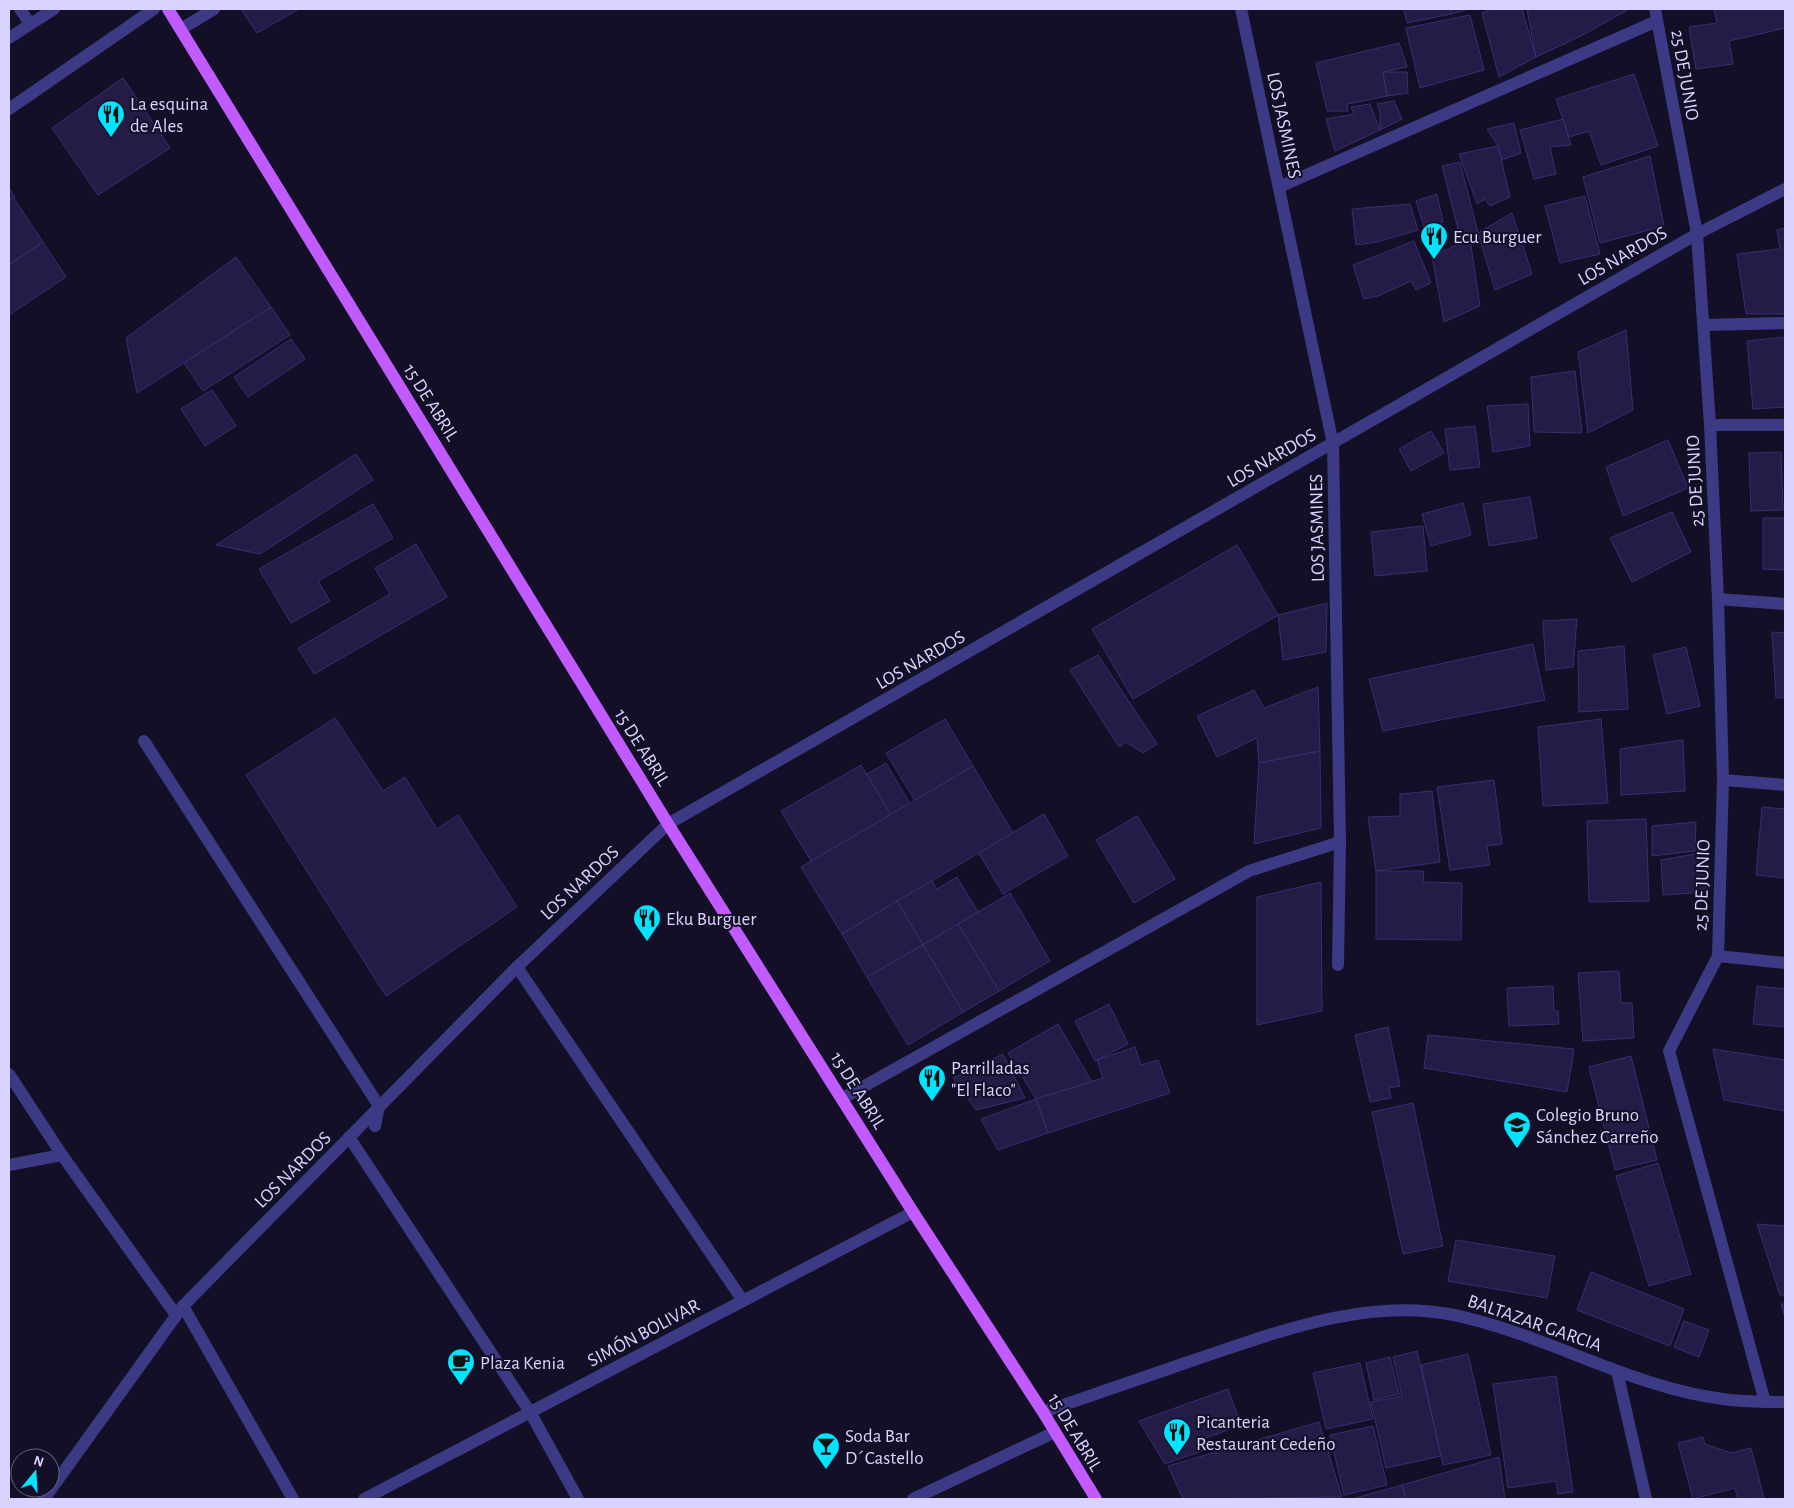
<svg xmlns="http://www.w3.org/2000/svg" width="1794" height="1508" viewBox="0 0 1794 1508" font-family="'Alegreya Sans',sans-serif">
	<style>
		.building { fill: #241b47; stroke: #3b2d73 }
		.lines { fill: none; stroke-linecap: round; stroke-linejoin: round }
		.service { stroke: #3d3a85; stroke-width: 12 }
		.minor { stroke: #3d3a85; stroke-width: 12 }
		.primary { stroke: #c25bff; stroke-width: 12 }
		.labels { text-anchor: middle; stroke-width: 4; stroke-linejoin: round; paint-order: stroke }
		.street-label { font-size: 19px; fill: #d9d4ff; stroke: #130f26 }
		.poi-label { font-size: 19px; fill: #d9d4ff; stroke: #130f26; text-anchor: start }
	</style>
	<rect width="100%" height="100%" fill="#130f26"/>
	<g class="building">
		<path d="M241 9H299L257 33Z"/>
		<path d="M1404 9H1450L1451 14 1407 23Z"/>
		<path d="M1450 9H1469L1451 14Z"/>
		<path d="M1492 9H1522L1536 57 1499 77 1482 13Z"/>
		<path d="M1527 9H1629L1583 35 1536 57Z"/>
		<path d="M1714 9H1785V28L1729 41 1733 64 1696 69 1689 27 1717 23Z"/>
		<path d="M1470 15 1484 70 1420 88 1406 28Z"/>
		<path d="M1399 43 1407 67 1383 72 1387 96 1347 104 1348 111H1327L1316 63Z"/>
		<path d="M1383 72H1407L1408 93 1387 96Z"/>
		<path d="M1634 74 1658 146 1601 165 1589 131 1569 137 1556 99Z"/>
		<path d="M123 78 170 148 98 195 52 128Z"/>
		<path d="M1394 101 1402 119 1380 130V113L1377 104Z"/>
		<path d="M1370 104 1380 130 1335 151 1326 119 1354 114 1351 107Z"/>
		<path d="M1563 119 1571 145 1550 147 1556 174 1534 179 1520 130Z"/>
		<path d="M1514 123 1521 153 1502 160 1498 146 1487 129Z"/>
		<path d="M1498 146 1510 197 1490 206 1485 199 1477 204 1459 154Z"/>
		<path d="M1650 156 1664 226 1600 243 1583 177Z"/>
		<path d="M1460 162 1478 233 1460 237 1442 166Z"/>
		<path d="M9 188 15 197 9 200Z"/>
		<path d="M1437 194 1443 222 1425 230 1416 201Z"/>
		<path d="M1585 196 1600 254 1560 263 1545 206Z"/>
		<path d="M13 197 43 242 9 265V200Z"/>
		<path d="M1410 204 1418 230 1377 242 1356 245 1352 209Z"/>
		<path d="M1512 213 1532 274 1495 290 1478 233Z"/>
		<path d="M1785 228V314H1746L1737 254 1780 249 1777 230Z"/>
		<path d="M1470 239 1480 306 1444 322 1432 256Z"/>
		<path d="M1414 241 1431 283 1416 290 1411 281 1378 296 1364 299 1353 265Z"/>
		<path d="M43 242 66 277 9 315V265Z"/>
		<path d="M236 257 271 307 137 393 126 338Z"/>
		<path d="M271 307 290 335 203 391 184 363Z"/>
		<path d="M1626 330 1633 410 1588 433 1578 352Z"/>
		<path d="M1785 337V407L1753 409 1747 341Z"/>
		<path d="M291 339 305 359 248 397 234 377Z"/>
		<path d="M1575 371 1582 433 1534 432 1531 377Z"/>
		<path d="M212 390 236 426 205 446 181 409Z"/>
		<path d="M1528 404 1530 446 1493 452 1487 406Z"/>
		<path d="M1475 426 1480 467 1450 470 1445 429Z"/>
		<path d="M1431 431 1444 453 1411 471 1399 449Z"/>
		<path d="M1668 440 1688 488 1623 516 1606 467Z"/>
		<path d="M1781 452 1783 510 1751 511 1749 453Z"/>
		<path d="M356 454 373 480 260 554 216 545Z"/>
		<path d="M1530 497 1537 538 1489 546 1483 504Z"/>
		<path d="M1463 503 1471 535 1431 546 1422 514Z"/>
		<path d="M373 504 393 538 318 581 330 601 291 623 259 569Z"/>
		<path d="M1672 512 1691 552 1632 582 1610 538Z"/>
		<path d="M1763 518H1785V570L1763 569Z"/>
		<path d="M1423 526 1427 571 1375 576 1371 532Z"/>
		<path d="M416 544 447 597 314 674 298 648 390 594 375 568Z"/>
		<path d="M1237 545 1278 615 1133 699 1092 629Z"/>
		<path d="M1327 603 1326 652 1283 660 1278 615Z"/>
		<path d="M1577 619 1573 667 1546 670 1543 621Z"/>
		<path d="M1772 632 1785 633V697L1776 698Z"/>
		<path d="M1533 644 1545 700 1383 731 1369 679Z"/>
		<path d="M1624 646 1628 709 1579 712 1578 651Z"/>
		<path d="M1686 647 1700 706 1667 714 1653 655Z"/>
		<path d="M1098 655 1157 744 1143 753 1126 742 1119 747 1070 670Z"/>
		<path d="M1318 687 1320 751 1259 763 1257 738 1217 757 1197 716 1254 690 1264 708Z"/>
		<path d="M335 718 383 791 405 777 437 829 458 815 517 907 386 996 246 775Z"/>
		<path d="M945 719 973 766 915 801 886 753Z"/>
		<path d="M1601 719 1608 803 1543 806 1538 727Z"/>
		<path d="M1683 740 1685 791 1621 795 1620 749Z"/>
		<path d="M1320 751 1321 828 1254 844 1259 763Z"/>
		<path d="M886 763 910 804 891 815 867 774Z"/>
		<path d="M861 765 891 815 811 861 781 811Z"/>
		<path d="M973 766 1013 833 842 934 801 867Z"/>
		<path d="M1494 780 1502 844 1487 846 1490 865 1450 870 1437 787Z"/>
		<path d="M1432 791 1440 862 1376 871 1368 817 1400 816V794Z"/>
		<path d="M1762 807 1785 809V878L1756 875Z"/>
		<path d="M1044 814 1068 856 1003 894 979 853Z"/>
		<path d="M1137 816 1175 879 1134 903 1096 840Z"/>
		<path d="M1646 819 1649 901 1589 902 1587 821Z"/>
		<path d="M1696 822 1695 851 1652 856V826Z"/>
		<path d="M1706 852 1707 892 1663 895 1661 860Z"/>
		<path d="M1376 871H1424L1423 882 1462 883 1461 940 1376 939Z"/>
		<path d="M957 877 978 912 923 945 897 901 932 881 937 889Z"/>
		<path d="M1321 882 1322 1011 1257 1025V897Z"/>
		<path d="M1010 893 1050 961 999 991 958 924Z"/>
		<path d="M897 901 923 945 867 977 842 934Z"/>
		<path d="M958 924 999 991 963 1012 923 945Z"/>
		<path d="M923 945 963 1012 908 1045 867 977Z"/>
		<path d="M1619 971 1621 1003H1632L1634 1038 1583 1041 1578 973Z"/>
		<path d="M1553 986 1554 1011H1558L1559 1024 1509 1026 1507 988Z"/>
		<path d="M1757 986 1785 989V1027L1753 1024Z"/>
		<path d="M1109 1004 1128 1044 1095 1061 1075 1021Z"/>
		<path d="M1058 1024 1092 1082 1036 1099 1008 1053Z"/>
		<path d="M1388 1027 1400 1086 1389 1088 1391 1098 1370 1102 1355 1035Z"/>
		<path d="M1428 1035 1574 1049 1567 1092 1424 1068Z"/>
		<path d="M1135 1047 1141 1065 1158 1060 1170 1093 1048 1133 1036 1099 1103 1078 1097 1060Z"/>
		<path d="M1713 1049 1785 1060V1111L1724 1100Z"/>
		<path d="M1003 1054 1025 1098 976 1110 953 1078Z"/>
		<path d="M1631 1056 1657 1160 1615 1170 1589 1067Z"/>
		<path d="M1036 1099 1048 1133 998 1150 981 1119Z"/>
		<path d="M1413 1103 1443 1246 1403 1254 1372 1112Z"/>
		<path d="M1658 1163 1691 1274 1649 1286 1616 1176Z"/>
		<path d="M1757 1224 1785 1226V1295H1780Z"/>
		<path d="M1456 1240 1555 1256 1547 1298 1448 1281Z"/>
		<path d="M1591 1272 1684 1309 1670 1346 1577 1310Z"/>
		<path d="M1781 1304H1785V1317Z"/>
		<path d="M1684 1321 1709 1330 1699 1357 1674 1347Z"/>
		<path d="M1417 1351 1441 1456 1386 1468 1371 1402 1402 1396 1393 1357Z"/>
		<path d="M1468 1354 1491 1455 1443 1465 1421 1365Z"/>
		<path d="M1390 1357 1399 1394 1374 1400 1366 1363Z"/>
		<path d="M1360 1363 1373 1419 1326 1429 1313 1373Z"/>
		<path d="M1556 1376 1573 1492 1558 1494 1556 1481 1508 1488 1493 1384Z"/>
		<path d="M1228 1389 1241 1425 1198 1441 1202 1451 1165 1464 1139 1421Z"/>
		<path d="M1319 1422 1342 1497 1183 1499 1168 1466Z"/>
		<path d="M1373 1426 1387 1485 1344 1495 1330 1435Z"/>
		<path d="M1703 1437 1705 1444 1731 1453 1751 1448 1764 1498 1738 1499 1735 1488 1693 1499 1678 1443Z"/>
		<path d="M1499 1457 1505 1499H1406L1402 1485Z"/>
		<path d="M1402 1485 1406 1499H1352Z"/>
	</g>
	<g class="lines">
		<g class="service">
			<path d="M20 9 30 24"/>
			<path d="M181 29 214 9"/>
			<path d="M9 38 54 9"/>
			<path d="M9 109 154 9"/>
			<path d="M144 741 379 1106 375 1126"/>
			<path d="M9 1074 62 1155 176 1315"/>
			<path d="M9 1165 62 1155"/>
		</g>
		<g class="minor">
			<path d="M1241 9 1333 444 1340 842 1338 965"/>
			<path d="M1655 9 1697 234 1710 425 1718 599 1723 780 1718 956 1669 1051 1765 1402"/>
			<path d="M1279 187 1657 21"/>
			<path d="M1704 325 1785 323"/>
			<path d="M1710 425H1785"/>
			<path d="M1718 599 1785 604"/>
			<path d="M1723 780 1785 785"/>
			<path d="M1718 956 1785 963"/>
			<path d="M517 967 743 1301"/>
			<path d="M843 1098 1249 871 1340 842"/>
			<path d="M349 1137 530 1412 578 1499"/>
			<path d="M183 1306 293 1499"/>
			<path d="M1617 1371 1646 1499"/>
			<path d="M1043 1412C1094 1394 1146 1377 1197 1359 1278 1332 1367 1297 1454 1315 1545 1334 1632 1388 1723 1399 1744 1402 1765 1402 1785 1402"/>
			<path d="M44 1499 183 1306 517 967 668 824 1697 234 1785 189"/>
			<path d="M364 1499 913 1212"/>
			<path d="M913 1499 1055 1432"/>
		</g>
		<path class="primary" d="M168 9 668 824 913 1212 1043 1412 1096 1499"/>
	</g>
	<defs>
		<g id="restaurant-pin" transform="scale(1.4375)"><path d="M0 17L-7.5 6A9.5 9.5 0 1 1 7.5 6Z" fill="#00e5ff" stroke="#130f26"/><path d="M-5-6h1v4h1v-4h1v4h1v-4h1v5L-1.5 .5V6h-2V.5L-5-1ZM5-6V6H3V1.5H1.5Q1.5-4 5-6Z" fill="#111"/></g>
		<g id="university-pin" transform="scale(1.4375)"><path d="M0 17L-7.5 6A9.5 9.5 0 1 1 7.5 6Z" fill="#00e5ff" stroke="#130f26"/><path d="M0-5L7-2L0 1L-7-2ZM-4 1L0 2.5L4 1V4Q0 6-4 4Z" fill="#111"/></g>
		<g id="cafe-pin" transform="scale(1.4375)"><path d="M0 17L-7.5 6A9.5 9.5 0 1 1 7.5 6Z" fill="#00e5ff" stroke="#130f26"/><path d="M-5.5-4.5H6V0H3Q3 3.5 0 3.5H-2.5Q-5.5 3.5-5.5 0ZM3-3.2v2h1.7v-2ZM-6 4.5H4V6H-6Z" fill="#111"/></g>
		<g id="bar-pin" transform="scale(1.4375)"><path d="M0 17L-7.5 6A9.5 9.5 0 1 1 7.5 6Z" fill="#00e5ff" stroke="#130f26"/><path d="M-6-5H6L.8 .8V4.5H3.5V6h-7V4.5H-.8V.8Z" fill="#111"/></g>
	</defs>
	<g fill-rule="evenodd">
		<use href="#restaurant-pin" x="111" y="114"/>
		<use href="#restaurant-pin" x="1434" y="236"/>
		<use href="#restaurant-pin" x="647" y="918"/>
		<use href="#restaurant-pin" x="932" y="1078"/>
		<use href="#university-pin" x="1517" y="1125"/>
		<use href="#cafe-pin" x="461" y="1362"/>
		<use href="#restaurant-pin" x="1177" y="1432"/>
		<use href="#bar-pin" x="826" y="1446"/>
	</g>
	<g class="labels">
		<g class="street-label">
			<text transform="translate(1686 75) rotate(80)" y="7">25 DE JUNIO</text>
			<text transform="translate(1285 125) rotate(78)" y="7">LOS JASMINES</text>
			<text transform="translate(1622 255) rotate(-30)" y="7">LOS NARDOS</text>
			<text transform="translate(432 402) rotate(58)" y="7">15 DE ABRIL</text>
			<text transform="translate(1271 457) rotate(-30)" y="7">LOS NARDOS</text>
			<text transform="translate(1694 481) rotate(-93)" y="7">25 DE JUNIO</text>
			<text transform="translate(1316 528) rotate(-91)" y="7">LOS JASMINES</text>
			<text transform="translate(920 659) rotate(-30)" y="7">LOS NARDOS</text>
			<text transform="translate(643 747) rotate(58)" y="7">15 DE ABRIL</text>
			<text transform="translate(579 882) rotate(-43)" y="7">LOS NARDOS</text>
			<text transform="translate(1701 885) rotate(-88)" y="7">25 DE JUNIO</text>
			<text transform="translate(859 1090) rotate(58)" y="7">15 DE ABRIL</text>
			<text transform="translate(292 1169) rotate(-45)" y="7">LOS NARDOS</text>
			<text transform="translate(1535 1322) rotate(19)" y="7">BALTAZAR GARCIA</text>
			<text transform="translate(643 1332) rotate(-28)" y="7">SIMÓN BOLIVAR</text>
			<text transform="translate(1076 1432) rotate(59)" y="7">15 DE ABRIL</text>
		</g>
		<g class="poi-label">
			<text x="130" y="110">La esquina<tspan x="130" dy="22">de Ales</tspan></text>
			<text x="1453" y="243">Ecu Burguer</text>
			<text x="666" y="925">Eku Burguer</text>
			<text x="951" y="1074">Parrilladas<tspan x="951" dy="22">"El Flaco"</tspan></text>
			<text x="1536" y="1121">Colegio Bruno<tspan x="1536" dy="22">Sánchez Carreño</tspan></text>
			<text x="480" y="1369">Plaza Kenia</text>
			<text x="1196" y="1428">Picanteria<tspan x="1196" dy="22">Restaurant Cedeño</tspan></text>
			<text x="845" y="1442">Soda Bar<tspan x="845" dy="22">D´Castello</tspan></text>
		</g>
	</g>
	<rect width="1794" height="1508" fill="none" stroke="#d9d4ff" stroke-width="20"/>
	<g transform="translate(35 1473) rotate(18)"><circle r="24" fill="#130f26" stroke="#625e7d"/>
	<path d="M0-4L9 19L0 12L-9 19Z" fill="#00e5ff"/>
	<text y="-8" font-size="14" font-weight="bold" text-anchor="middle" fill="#d9d4ff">N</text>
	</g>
</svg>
